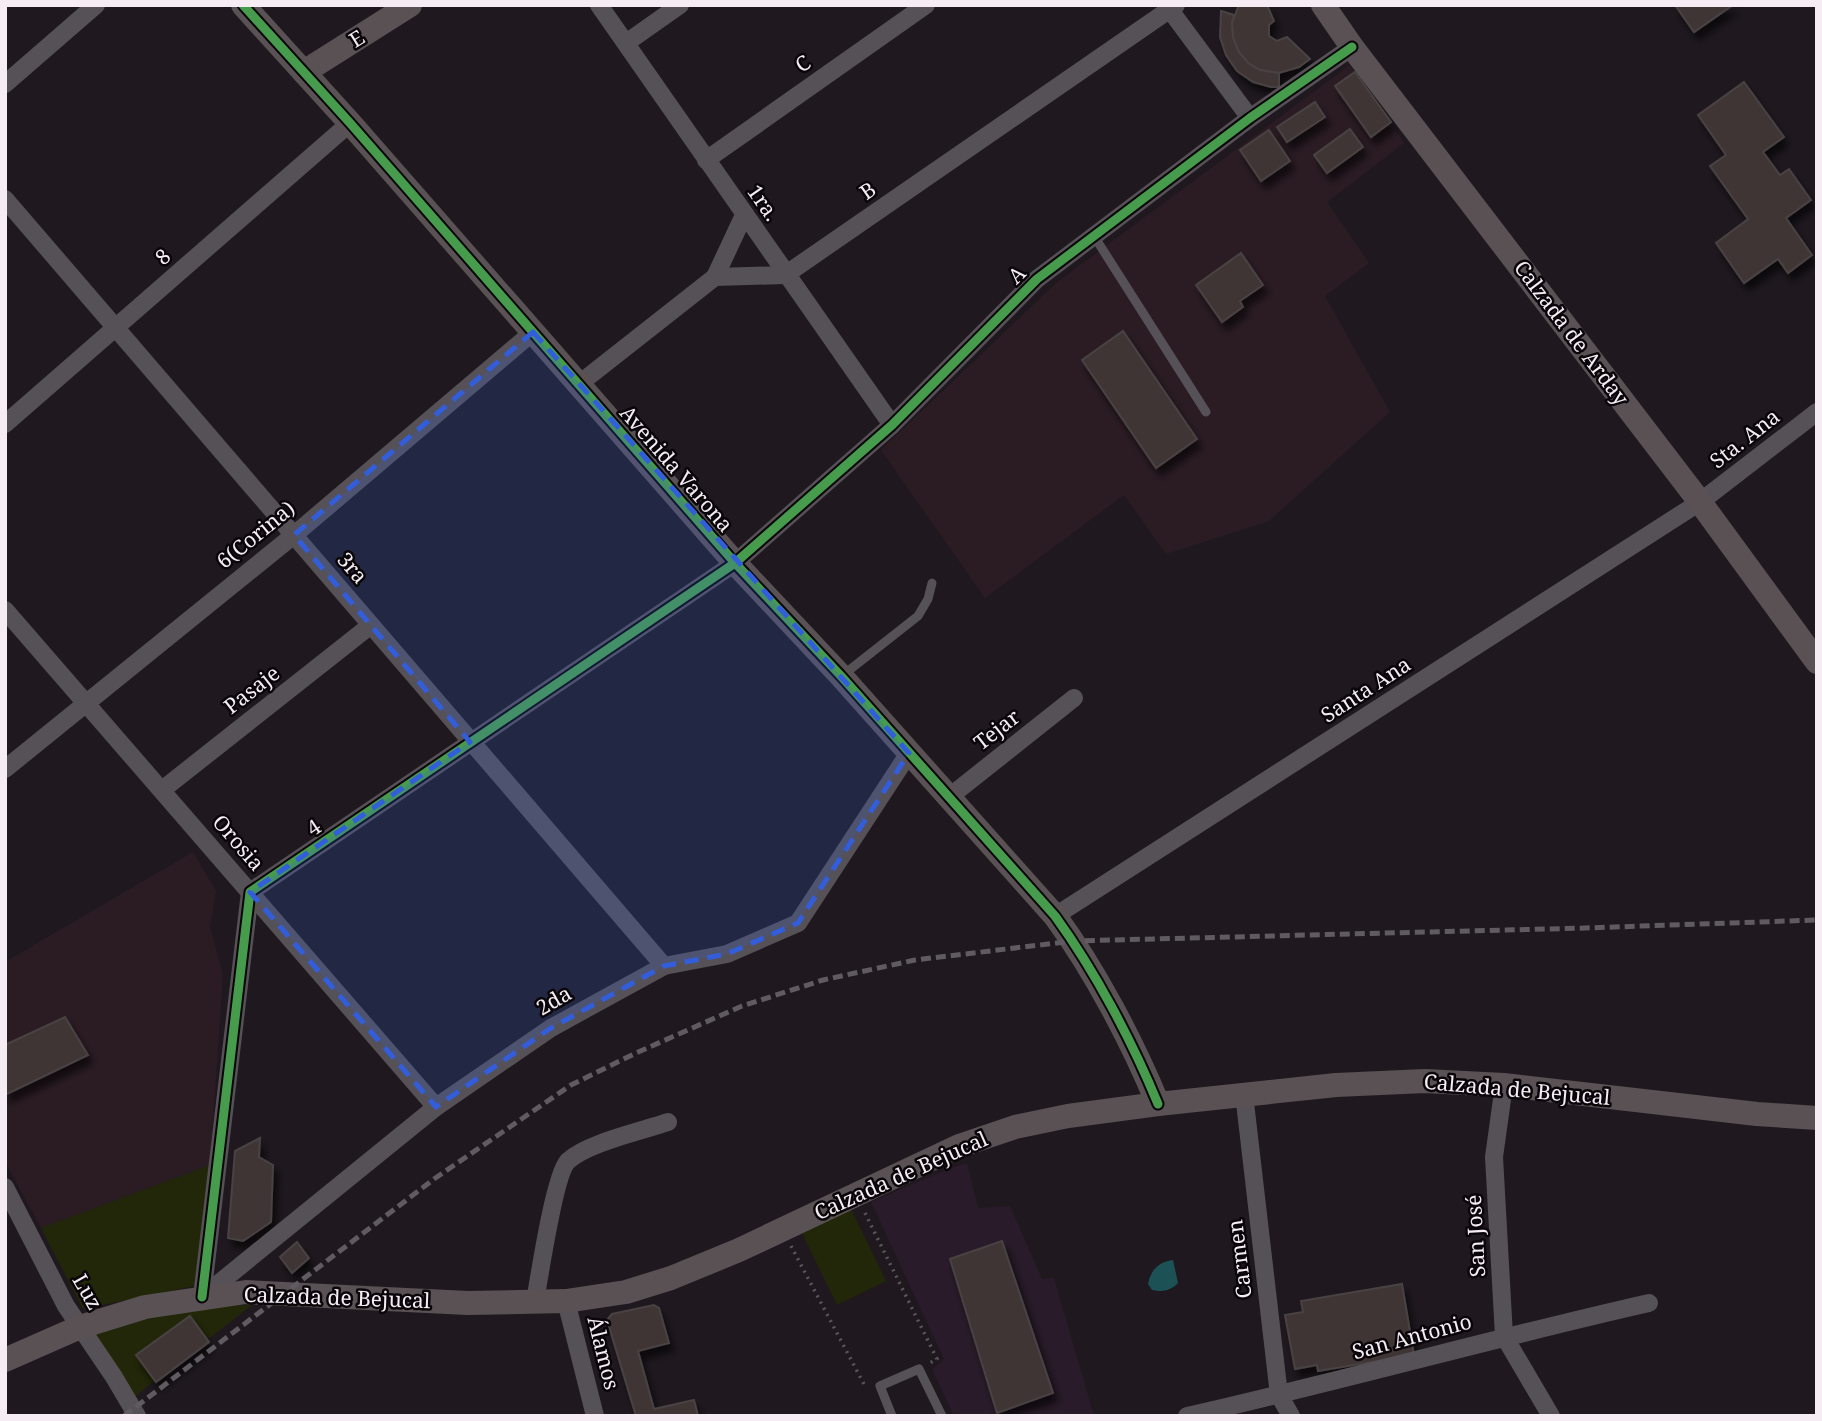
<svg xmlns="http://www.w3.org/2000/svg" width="1822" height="1421" viewBox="0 0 1822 1421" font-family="'Noto Serif',serif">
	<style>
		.industrial { fill: #2b1c24 }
		.built { fill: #291b29 }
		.green { fill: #222709 }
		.water { fill: #1c5256 }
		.building { fill: #403636; stroke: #494243; stroke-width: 2; filter: url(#shadow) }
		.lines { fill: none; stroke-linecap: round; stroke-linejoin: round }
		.path { stroke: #5a565a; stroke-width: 3.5; stroke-dasharray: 2 5; stroke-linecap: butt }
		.lane { stroke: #565156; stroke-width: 9 }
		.street { stroke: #565156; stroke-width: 18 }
		.secondary { stroke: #595154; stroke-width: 24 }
		.rail { stroke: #605b60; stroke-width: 5; stroke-dasharray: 10 5; stroke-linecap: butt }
		.cycleway-casing { stroke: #090508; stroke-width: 13 }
		.cycleway { stroke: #469c4c; stroke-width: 9 }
		.marked { fill: #335edb; fill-opacity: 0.2; stroke: #335edb; stroke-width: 5; stroke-dasharray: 14 9; stroke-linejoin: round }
		.labels { text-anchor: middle; stroke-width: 5; stroke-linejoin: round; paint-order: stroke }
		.street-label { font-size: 21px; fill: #f5ecf4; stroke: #090508 }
	</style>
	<defs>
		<filter id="shadow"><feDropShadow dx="4.5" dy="8" stdDeviation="3.5" flood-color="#0009"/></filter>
	</defs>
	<rect width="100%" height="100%" fill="#1f191f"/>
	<g class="industrial">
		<path d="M1350 65 1404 143 1327 202 1369 263 1325 296 1390 412 1269 521 1166 554 1124 495 985 598 881 450 1056 283Z"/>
		<path d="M193 852 216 891 210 927 223 975 210 1165 41 1228 5 1161V962Z"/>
	</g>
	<path class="built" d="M967 1163 978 1208 1010 1206 1042 1279 1054 1278 1094 1416H954L932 1369 944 1359 871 1202 951 1168Z"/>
	<g class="green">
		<path d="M210 1165 199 1285 83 1309 41 1228Z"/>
		<path d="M851 1209 886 1281 837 1305 802 1233Z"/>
		<path d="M252 1305 134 1397 91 1326 202 1306Z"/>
	</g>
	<path class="water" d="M1173 1260 1178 1283C1170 1291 1163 1292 1152 1290L1148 1284C1151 1269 1159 1262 1173 1260Z"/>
	<g class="building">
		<path d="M1239 5H1267L1274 21 1269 25V36L1277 41 1287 37 1310 59 1299 67 1279 73 1260 70 1248 63 1239 52 1233 38 1232 23Z"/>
		<path d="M1675 5H1733L1694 32Z"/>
		<path d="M1221 11 1234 15 1232 23 1233 38 1239 52 1248 63 1260 70 1279 73V87H1271L1253 82 1237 71 1226 55 1220 37Z"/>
		<path d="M1355 72 1391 122 1371 137 1335 86Z"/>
		<path d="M1744 82 1784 137 1763 152 1780 175 1789 169 1811 200 1786 218 1812 255 1788 273 1778 259 1744 283 1716 243 1748 219 1710 166 1726 155 1698 115Z"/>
		<path d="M1315 102 1325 117 1287 142 1277 127Z"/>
		<path d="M1350 129 1363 147 1327 173 1314 155Z"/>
		<path d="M1269 130 1290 161 1261 181 1240 150Z"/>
		<path d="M1241 253 1263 285 1240 301 1243 307 1222 322 1196 285Z"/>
		<path d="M1123 331 1197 439 1156 468 1082 360Z"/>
		<path d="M65 1017 88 1055 5 1095V1045Z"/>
		<path d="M260 1138 259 1157 273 1165 271 1222 243 1241 228 1238 235 1151Z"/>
		<path d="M1002 1241 1053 1393 997 1413 950 1259Z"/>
		<path d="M297 1242 309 1258 292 1273 280 1257Z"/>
		<path d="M1402 1284 1414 1355 1318 1371 1317 1365 1295 1369 1285 1315 1303 1312 1301 1301Z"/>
		<path d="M654 1305 659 1308 669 1343 638 1351 654 1409 694 1400 698 1416H636L607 1320 612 1314Z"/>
		<path d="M190 1316 209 1342 156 1382 136 1355Z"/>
	</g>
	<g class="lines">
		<g class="path">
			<path d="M865 1213 937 1359 930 1363"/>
			<path d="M791 1246 866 1388"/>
		</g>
		<g class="lane">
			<path d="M1094 236 1206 412"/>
			<path d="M843 675 918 616 928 599 932 583"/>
			<path d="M892 1416 880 1386 919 1369 942 1416"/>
		</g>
		<g class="street">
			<path d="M599 5 892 425"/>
			<path d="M1170 10 1250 118"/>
			<path d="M626 43 680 5"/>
			<path d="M5 84 96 5"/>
			<path d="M706 160 926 5"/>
			<path d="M5 199 664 966"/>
			<path d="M715 277 744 215"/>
			<path d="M579 384 715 277 785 275 1176 5"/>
			<path d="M5 424 350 123"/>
			<path d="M5 610 436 1107"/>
			<path d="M5 769 294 535 533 332"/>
			<path d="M162 790 371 625"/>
			<path d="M948 798 1074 698"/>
			<path d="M1055 916 1700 502 1817 412"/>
			<path d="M1504 1085 1494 1157 1504 1336 1551 1416"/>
			<path d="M1244 1094 1279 1395 1291 1416"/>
			<path d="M5 1187 66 1306 114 1377 137 1416"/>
			<path d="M202 1297 250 892 735 563 892 425 1037 279 1250 118 1352 47"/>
			<path d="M202 1297 436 1107 551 1028 664 966 727 954 798 923 909 753"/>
			<path d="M566 1301 595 1416"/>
			<path d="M535 1302C539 1278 555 1173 568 1161 587 1143 642 1131 668 1122"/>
			<path d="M1187 1416C1342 1381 1494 1338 1649 1303"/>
		</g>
		<g class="secondary">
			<path d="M243 5 350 123 735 563 841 676 1055 916C1095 971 1132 1041 1158 1104"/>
			<path d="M1323 5 1352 47 1700 502 1817 662"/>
			<path d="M304 72 410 5"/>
			<path d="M5 1360 80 1327 145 1307 246 1292 468 1303 566 1301 626 1292 671 1278 739 1250 959 1146 1015 1127 1068 1116 1158 1104 1336 1085 1425 1081 1504 1085 1757 1114 1817 1118"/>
		</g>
		<path class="rail" d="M124 1416 434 1179 571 1085 636 1053 742 1006 823 980 915 960 1073 941 1585 928 1817 920"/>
		<g class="cycleway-casing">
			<g id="cycleway">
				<path d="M243 5 350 123 735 563 841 676 1055 916C1095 971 1132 1041 1158 1104"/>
				<path d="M202 1297 250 892 735 563 892 425 1037 279 1250 118 1352 47"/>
			</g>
		</g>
		<use href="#cycleway" class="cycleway"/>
	</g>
	<path class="marked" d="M533 332 909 753 798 923 727 954 664 966 551 1028 436 1107 250 892 470 742 294 535Z"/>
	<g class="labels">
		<g class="street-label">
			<text transform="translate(357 39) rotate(-32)" y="7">E</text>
			<text transform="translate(803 64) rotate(-35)" y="7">C</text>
			<text transform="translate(868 191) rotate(-35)" y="7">B</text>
			<text transform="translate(763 203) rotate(55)" y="7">1ra.</text>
			<text transform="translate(163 257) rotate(-41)" y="7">8</text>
			<text transform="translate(1017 275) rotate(-44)" y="7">A</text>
			<text transform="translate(1571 333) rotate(53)" y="7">Calzada de Arday</text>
			<text transform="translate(1745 439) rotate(-38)" y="7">Sta. Ana</text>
			<text transform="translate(676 469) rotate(49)" y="7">Avenida Varona</text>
			<text transform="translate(256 535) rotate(-39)" y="7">6(Corina)</text>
			<text transform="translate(352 568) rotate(49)" y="7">3ra</text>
			<text transform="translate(252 690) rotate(-38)" y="7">Pasaje</text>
			<text transform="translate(1366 690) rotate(-33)" y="7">Santa Ana</text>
			<text transform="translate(997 730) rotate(-38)" y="7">Tejar</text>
			<text transform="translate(314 828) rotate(-34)" y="7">4</text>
			<text transform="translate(238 843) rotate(49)" y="7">Orosia</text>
			<text transform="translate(554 1001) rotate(-30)" y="7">2da</text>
			<text transform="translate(1517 1090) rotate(5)" y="7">Calzada de Bejucal</text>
			<text transform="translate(901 1176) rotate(-24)" y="7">Calzada de Bejucal</text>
			<text transform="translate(1476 1236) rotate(-93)" y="7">San José</text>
			<text transform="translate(1240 1259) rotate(-97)" y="7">Carmen</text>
			<text transform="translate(87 1292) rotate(60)" y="7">Luz</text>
			<text transform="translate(337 1298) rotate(2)" y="7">Calzada de Bejucal</text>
			<text transform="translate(1412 1337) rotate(-15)" y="7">San Antonio</text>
			<text transform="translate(603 1353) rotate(76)" y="7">Álamos</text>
		</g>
	</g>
	<rect width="1822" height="1421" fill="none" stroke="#f5ecf4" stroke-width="14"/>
</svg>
